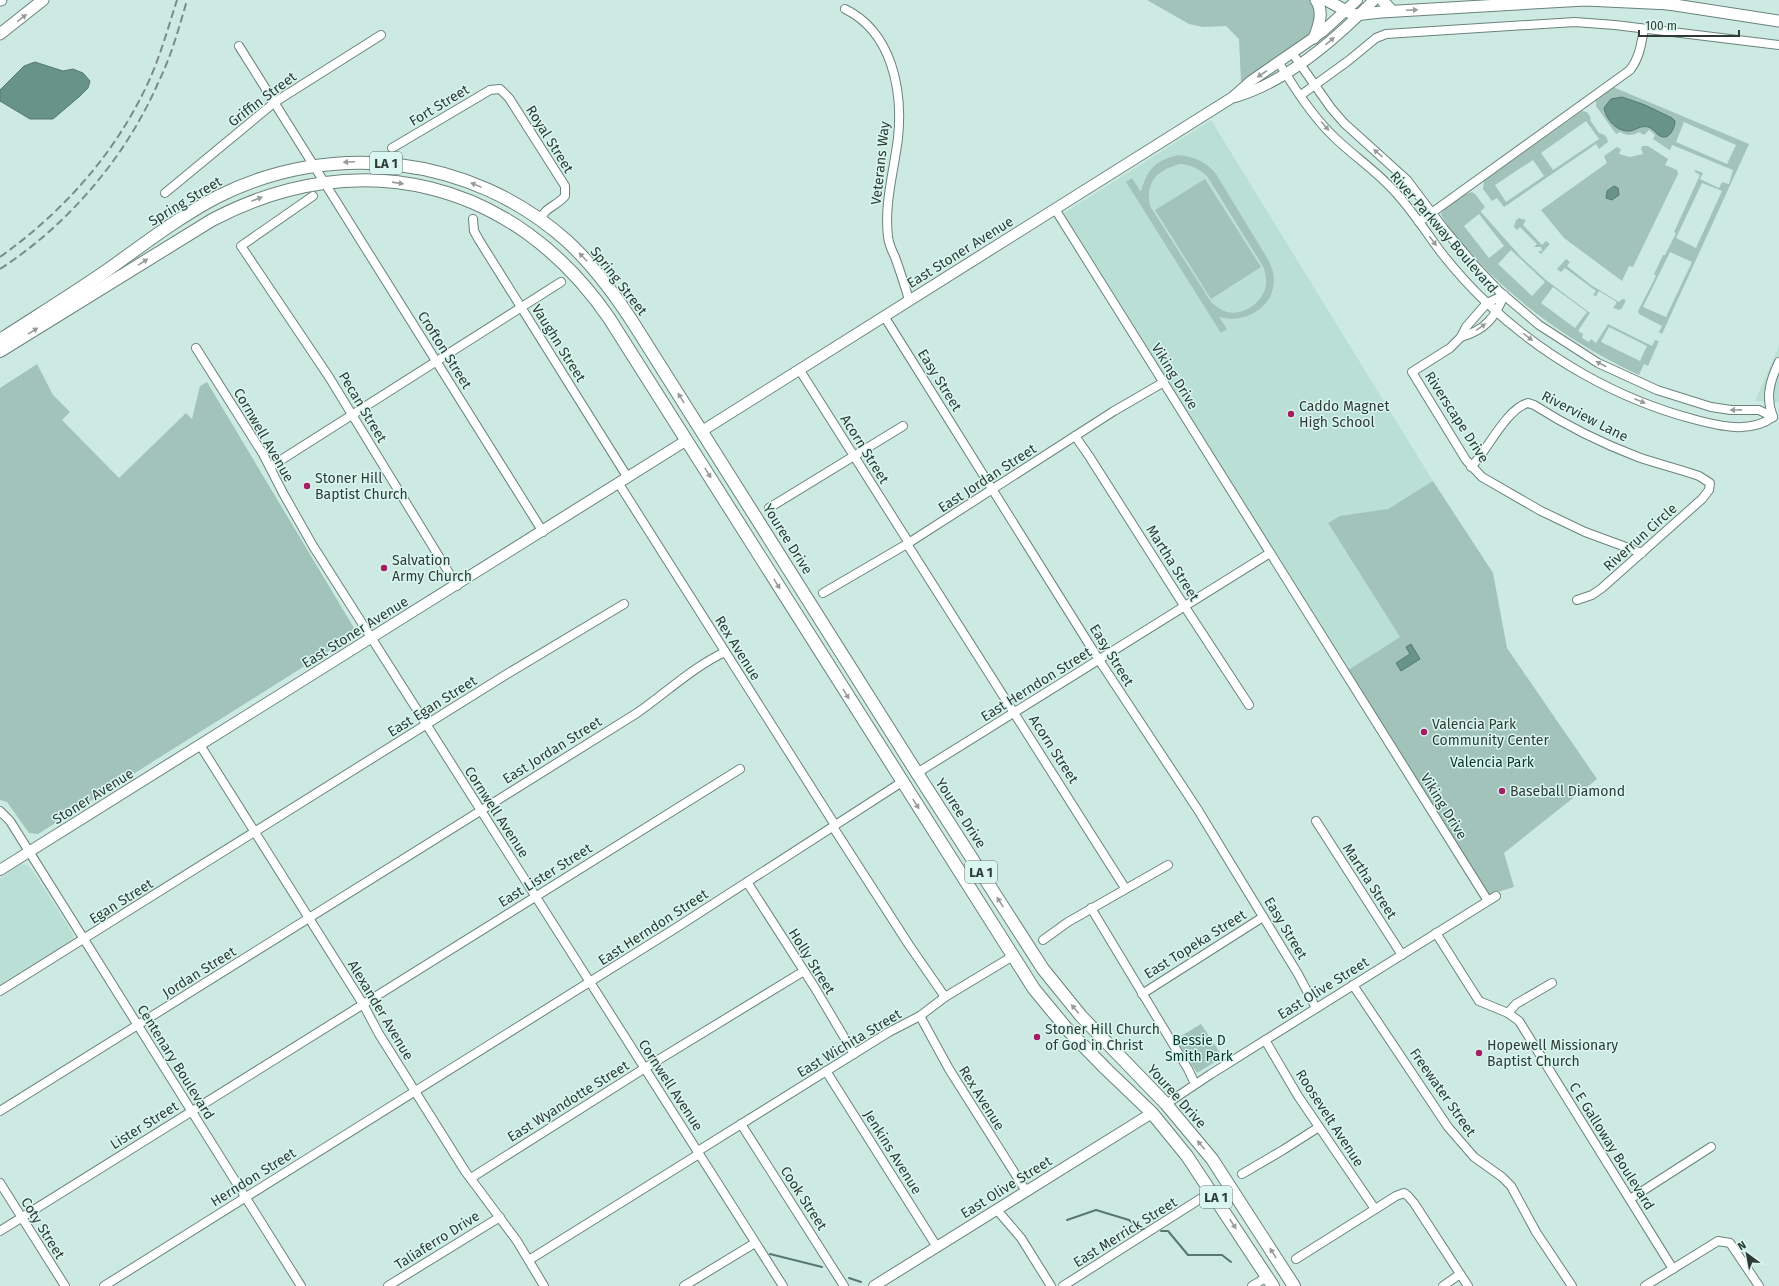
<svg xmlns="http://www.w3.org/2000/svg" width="1779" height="1286" viewBox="0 0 1779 1286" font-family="'Fira Sans',sans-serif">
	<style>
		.built { fill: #bae0d5 }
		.green { fill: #a1c3b9; fill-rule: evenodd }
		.water { fill: #679388; stroke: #567870 }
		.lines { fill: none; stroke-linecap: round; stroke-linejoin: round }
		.stream { stroke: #567870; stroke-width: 2 }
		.minor-casing { stroke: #6a837c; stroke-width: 10 }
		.tertiary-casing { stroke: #6a837c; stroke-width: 12 }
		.secondary-casing { stroke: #6a837c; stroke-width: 13 }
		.primary-casing { stroke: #6a837c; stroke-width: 14 }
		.minor { stroke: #fff; stroke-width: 8 }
		.tertiary { stroke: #fff; stroke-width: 10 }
		.secondary { stroke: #fff; stroke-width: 11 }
		.primary { stroke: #fff; stroke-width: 12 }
		.rail { stroke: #798c87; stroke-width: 2; stroke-dasharray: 8 4; stroke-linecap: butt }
		.oneway { fill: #979c9b }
		.poi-dot { fill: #a61d64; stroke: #daf7ef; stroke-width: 1.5 }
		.labels { text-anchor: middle; stroke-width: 3; stroke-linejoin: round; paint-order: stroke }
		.shield { fill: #daf7ef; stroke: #62736e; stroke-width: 1 }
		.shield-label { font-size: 13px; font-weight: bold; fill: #2f3a37 }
		.street-label { font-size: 14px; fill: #2f3a37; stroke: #daf7ef }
		.poi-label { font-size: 14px; fill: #2f3a37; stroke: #daf7ef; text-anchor: start }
		.park-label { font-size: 14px; fill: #07342b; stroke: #daf7ef }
	</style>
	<rect width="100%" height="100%" fill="#cdeae2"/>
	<g class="built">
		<path d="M1211 120 1433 481 1388 509 1328 523 1400 637 1348 670 1064 213Z"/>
		<path d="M1779 346V402L1755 401Z"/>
		<path d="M21 864 28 865 33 871 73 934V938L70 941 0 984V878Z"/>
	</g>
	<g class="green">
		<path d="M1147 0H1314L1317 5 1311 37 1241 82 1239 39 1226 26 1203 27 1189 24Z"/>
		<path d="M1613 87 1749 144 1662 334 1659 332 1662 326 1639 314 1638 311 1656 276 1654 274 1663 255H1665L1676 233 1674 232 1700 175 1694 171 1696 170 1703 173 1700 179 1719 188 1722 182 1729 184 1733 170 1672 145 1670 150 1668 149 1653 139 1655 135 1649 130 1644 135 1639 132C1632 136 1627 136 1620 132L1616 134 1596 106V100ZM1684 122 1736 145 1727 164 1676 142ZM1702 183 1722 191 1696 248 1676 238ZM1670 252 1692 262 1666 317 1643 307Z"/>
		<path d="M1582 111 1587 112 1591 118 1590 120 1599 133C1604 134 1607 136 1608 142L1599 149 1596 144 1504 207 1497 198 1492 201 1483 189 1484 181ZM1586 121 1599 139 1553 170 1541 153ZM1533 160 1544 176 1506 202 1495 185Z"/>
		<path d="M1643 146H1648L1668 159 1665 165 1677 170 1678 174 1633 267 1629 266 1622 281 1564 238 1541 210 1607 163 1604 156 1617 147 1621 149 1619 154 1630 157 1643 154 1641 148Z"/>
		<path d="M1178 155C1195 157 1205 161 1216 174L1269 261C1270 264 1272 268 1273 272 1280 304 1247 325 1219 317L1227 329 1221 333 1126 182 1132 178 1141 192C1147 169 1155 161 1178 155ZM1181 164C1192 165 1199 169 1207 176L1264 268C1265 273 1267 279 1266 284 1264 302 1244 316 1227 312 1220 310 1216 306 1211 302L1150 206C1145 182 1158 169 1181 164Z"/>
		<path d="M1205 179 1261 267 1211 299 1155 210Z"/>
		<path d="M1472 192 1475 194 1485 207 1481 211V212L1521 257 1546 280 1590 313 1578 331 1583 334 1582 338 1589 342 1591 339 1596 343 1608 324 1652 346 1655 340 1659 341 1648 366 1644 364 1639 375C1576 345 1523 309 1475 258 1463 244 1450 231 1441 215 1444 206 1462 194 1472 192ZM1479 214 1504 246 1489 258 1464 226ZM1511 250 1545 282 1532 296 1498 264ZM1553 287 1587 312 1575 328 1541 303ZM1609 327 1647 346 1640 361 1601 342Z"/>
		<path d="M1519 218 1526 220 1523 225 1542 245 1546 241 1550 244 1541 254 1538 251H1542L1541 247H1534L1537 244 1520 227 1517 230 1514 227 1516 220Z"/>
		<path d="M1566 259 1570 262 1567 266 1591 285 1619 302 1622 299 1626 300 1622 308 1619 310 1613 308 1617 302 1599 291 1596 296 1593 295 1596 291 1565 268 1561 272 1557 269Z"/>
		<path d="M37 364 53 395 70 412 62 420 119 478 186 413 192 419 200 386 207 382 357 633 38 834 29 833 7 802 0 800V388Z"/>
		<path d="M1433 481 1493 573 1507 648 1597 779 1504 853 1514 887 1485 896 1345 672 1400 637 1328 523 1340 516 1388 509Z"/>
		<path d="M1201 1024 1223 1057 1197 1073 1176 1039Z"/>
	</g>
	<g class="water">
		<path d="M35 62 63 71 73 69 83 73 90 81 88 88 80 96 53 119H30L0 101V90L24 66Z"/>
		<path d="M1622 97 1645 105 1672 118 1675 121C1675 128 1669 141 1660 136 1656 134 1653 128 1648 127 1641 125 1636 130 1630 131 1616 132 1606 119 1604 108L1611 99Z"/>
		<path d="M1614 186 1618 188 1619 195 1612 200 1606 198 1607 191Z"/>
		<path d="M1411 644 1420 659 1401 671 1396 663 1410 654 1406 647Z"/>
	</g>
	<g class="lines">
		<g class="stream">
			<path d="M1067 1220 1096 1210 1129 1220 1140 1229H1145"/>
			<path d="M1161 1231H1168L1188 1255H1222L1231 1262"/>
			<path d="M770 1254 822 1267"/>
			<path d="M849 1278 861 1282"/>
		</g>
		<g class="minor-casing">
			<g id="minor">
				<path d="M845 9C892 32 903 90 898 138 894 171 884 203 888 237 889 244 892 251 895 257 900 271 905 286 909 300"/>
				<path d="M239 46 543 532"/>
				<path d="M1293 54 1331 108 1344 123 1407 180 1444 229 1476 267 1499 291 1539 325 1598 363 1657 390 1711 407 1731 410H1759L1773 417"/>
				<path d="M1279 63C1295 89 1313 117 1335 138 1355 157 1379 173 1397 194 1413 212 1426 232 1440 251 1454 269 1470 287 1487 303 1544 357 1617 399 1693 419 1719 426 1750 434 1773 417"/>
				<path d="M1301 95 1348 61 1376 38 1386 34 1575 22 1615 25 1779 45"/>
				<path d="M392 148 490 90 500 89 509 98 565 186V196C557 206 545 207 540 220"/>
				<path d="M165 193 275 102 381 35"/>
				<path d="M313 196 241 246 329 377 457 586"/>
				<path d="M1055 209 1488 901"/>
				<path d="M473 219 474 231 479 240 628 478"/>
				<path d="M1419 222 1630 70C1640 57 1641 44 1644 29"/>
				<path d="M1504 295 1487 303 1466 327 1461 337 1450 348 1412 372 1466 460 1482 477 1541 511 1585 532 1642 553"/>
				<path d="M884 316 1099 660 1198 810 1298 974 1316 1008"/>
				<path d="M1461 337C1485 330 1495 318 1504 295"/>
				<path d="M196 348 263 454 283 493 313 546 783 1286"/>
				<path d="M799 369 909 543"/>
				<path d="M1773 417C1765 397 1770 381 1779 362"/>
				<path d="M1075 436 1089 456 1185 607 1249 705"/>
				<path d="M270 467 561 282"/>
				<path d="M1471 467C1487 451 1506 409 1528 403L1534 405C1567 426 1601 443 1638 457 1658 464 1679 469 1699 476L1710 483 1709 490 1702 499 1602 588 1592 595 1577 600"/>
				<path d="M619 484 835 825"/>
				<path d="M769 508 903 426"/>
				<path d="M907 544 1125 888"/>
				<path d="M823 593 907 544 1114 411 1164 382"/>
				<path d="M200 745 363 1004 379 1034 465 1171 517 1241 544 1286"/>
				<path d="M917 773 1270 553"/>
				<path d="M0 811 10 821 301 1286"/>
				<path d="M1316 821 1402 955"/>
				<path d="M833 827 909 945 945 997"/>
				<path d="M747 882 815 988 854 1054"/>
				<path d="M1091 908 1188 1069 1195 1084"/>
				<path d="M1436 933 1479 1001 1508 1013 1519 1021 1673 1269"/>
				<path d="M1043 940 1068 922 1168 865"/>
				<path d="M1353 985 1448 1127 1474 1157 1502 1177 1511 1186 1536 1232 1572 1286"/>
				<path d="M0 991 507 674 624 604"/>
				<path d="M1142 994 1263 917"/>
				<path d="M1508 1013 1516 1004 1552 983"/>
				<path d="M920 1016 949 1069 1026 1191"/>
				<path d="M1265 1040 1298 1096 1375 1209"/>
				<path d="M826 1071 937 1247"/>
				<path d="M1166 1104 1211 1074 1496 896"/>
				<path d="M0 1111 637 713C667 692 693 667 725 652"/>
				<path d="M741 1124 844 1286"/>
				<path d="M698 1151 889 1032 920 1016 945 997 1013 956"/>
				<path d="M1242 1174 1283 1150 1319 1127"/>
				<path d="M471 1178 645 1068 804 971"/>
				<path d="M0 1183 65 1286"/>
				<path d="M1630 1199 1711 1147"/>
				<path d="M997 1210 1021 1238 1051 1286"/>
				<path d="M0 1231 740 769"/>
				<path d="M1296 1259 1396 1196 1404 1193 1408 1196 1414 1203 1468 1286"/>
				<path d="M529 1260 699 1154"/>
				<path d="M104 1286 679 926 902 782"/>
				<path d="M388 1286 500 1217"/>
				<path d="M684 1286 755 1243"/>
				<path d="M1063 1286 1200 1199"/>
				<path d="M1252 1286 1267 1277"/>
				<path d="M1443 1286 1460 1274"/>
				<path d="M1645 1286 1718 1241 1730 1243 1759 1286"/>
			</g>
		</g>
		<g class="tertiary-casing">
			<g id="tertiary">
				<path d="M1235 97C1287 82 1337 38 1374 0"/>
				<path d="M702 431 1233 97 1251 81 1322 32 1357 0"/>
				<path d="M0 870 687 440"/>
				<path d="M874 1286 1152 1113"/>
			</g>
		</g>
		<g class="secondary-casing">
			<g id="secondary">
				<path d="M0 0H1"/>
				<path d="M1326 0 1354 15 1381 12 1585 0 1670 4"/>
				<path d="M1382 0 1392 11"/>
				<path d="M1662 3 1779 21"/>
				<path d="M0 34 43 0"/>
				<path d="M1314 38C1319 26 1324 12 1316 0"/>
			</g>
		</g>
		<g class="primary-casing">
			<g id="primary">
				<path d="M0 340C37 316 73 294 109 269 144 244 179 217 217 197 331 139 471 155 567 241 593 265 613 292 632 321L917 773 1043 969 1081 1016 1166 1104 1212 1159 1294 1286"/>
				<path d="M0 351 212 220C360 142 515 181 609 318L1034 989 1067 1029 1106 1069 1152 1113 1187 1156 1273 1286"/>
			</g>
		</g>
		<use href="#minor" class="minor"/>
		<use href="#tertiary" class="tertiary"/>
		<use href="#secondary" class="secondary"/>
		<use href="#primary" class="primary"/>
		<g class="rail">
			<path d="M0 257C63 212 115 154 148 83 160 57 168 28 177 0"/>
			<path d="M0 269C68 225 126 157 158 83 171 57 179 28 187 0"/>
		</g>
	</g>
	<defs><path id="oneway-solid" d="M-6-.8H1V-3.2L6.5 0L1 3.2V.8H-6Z"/></defs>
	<g class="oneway">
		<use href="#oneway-solid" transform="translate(1412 10) rotate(-3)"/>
		<use href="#oneway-solid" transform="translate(22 18) rotate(-38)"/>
		<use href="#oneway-solid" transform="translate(1330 41) rotate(-40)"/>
		<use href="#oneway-solid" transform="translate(1262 74) rotate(147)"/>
		<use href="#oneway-solid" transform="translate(1325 126) rotate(49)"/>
		<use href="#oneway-solid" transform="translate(1378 153) rotate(-140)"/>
		<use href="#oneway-solid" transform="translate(349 162) rotate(177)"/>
		<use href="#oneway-solid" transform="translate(398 183) rotate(8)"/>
		<use href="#oneway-solid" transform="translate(476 185) rotate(-158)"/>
		<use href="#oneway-solid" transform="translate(257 199) rotate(-21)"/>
		<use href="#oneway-solid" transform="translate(1433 241) rotate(53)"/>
		<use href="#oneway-solid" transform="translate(583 257) rotate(-134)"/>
		<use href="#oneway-solid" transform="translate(143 262) rotate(-32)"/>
		<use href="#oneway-solid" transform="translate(1481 327) rotate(-35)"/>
		<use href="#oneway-solid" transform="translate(33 331) rotate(-32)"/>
		<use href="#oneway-solid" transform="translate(1528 337) rotate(37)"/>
		<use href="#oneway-solid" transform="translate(1601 364) rotate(-152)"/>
		<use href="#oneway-solid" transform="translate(681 398) rotate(-122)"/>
		<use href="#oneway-solid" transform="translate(1640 401) rotate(22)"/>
		<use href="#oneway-solid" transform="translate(1736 410) rotate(179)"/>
		<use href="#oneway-solid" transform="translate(708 473) rotate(58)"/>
		<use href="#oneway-solid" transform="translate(777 584) rotate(58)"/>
		<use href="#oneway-solid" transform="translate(846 694) rotate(58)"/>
		<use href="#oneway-solid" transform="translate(916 804) rotate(58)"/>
		<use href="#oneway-solid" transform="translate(1000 902) rotate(-123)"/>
		<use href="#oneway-solid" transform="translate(1075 1009) rotate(-130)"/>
		<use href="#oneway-solid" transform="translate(1201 1145) rotate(-130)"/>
		<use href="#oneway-solid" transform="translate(1233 1224) rotate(57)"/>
		<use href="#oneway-solid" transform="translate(1273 1253) rotate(-122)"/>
	</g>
	<g class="poi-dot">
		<circle cx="1291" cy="414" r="4"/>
		<circle cx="307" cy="486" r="4"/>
		<circle cx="384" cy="568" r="4"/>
		<circle cx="1424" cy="732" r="4"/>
		<circle cx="1502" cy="791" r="4"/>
		<circle cx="1037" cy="1037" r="4"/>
		<circle cx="1479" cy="1053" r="4"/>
	</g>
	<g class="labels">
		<g class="shield">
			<rect x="370" y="152" width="32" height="22" rx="3"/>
			<rect x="965" y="861" width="32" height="22" rx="3"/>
			<rect x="1200" y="1186" width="32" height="22" rx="3"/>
		</g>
		<g class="shield-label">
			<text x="386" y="168">LA 1</text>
			<text x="981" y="877">LA 1</text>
			<text x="1216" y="1202">LA 1</text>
		</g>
		<g class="street-label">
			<text transform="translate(262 99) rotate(-37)" y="5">Griffin Street</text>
			<text transform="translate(439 105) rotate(-31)" y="5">Fort Street</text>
			<text transform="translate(550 139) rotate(58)" y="5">Royal Street</text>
			<text transform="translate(880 163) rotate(-84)" y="5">Veterans Way</text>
			<text transform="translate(185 201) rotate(-31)" y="5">Spring Street</text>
			<text transform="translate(1444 232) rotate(49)" y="5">River Parkway Boulevard</text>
			<text transform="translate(960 252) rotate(-32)" y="5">East Stoner Avenue</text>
			<text transform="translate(619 281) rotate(52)" y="5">Spring Street</text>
			<text transform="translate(559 343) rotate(58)" y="5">Vaughn Street</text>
			<text transform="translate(445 350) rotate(58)" y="5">Crofton Street</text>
			<text transform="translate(1175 376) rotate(58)" y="5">Viking Drive</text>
			<text transform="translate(940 380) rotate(58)" y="5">Easy Street</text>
			<text transform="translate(363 407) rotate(59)" y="5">Pecan Street</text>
			<text transform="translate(1585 416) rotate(27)" y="5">Riverview Lane</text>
			<text transform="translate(1457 417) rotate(57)" y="5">Riverscape Drive</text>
			<text transform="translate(264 435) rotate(60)" y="5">Cornwell Avenue</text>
			<text transform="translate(865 449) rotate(58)" y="5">Acorn Street</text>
			<text transform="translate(987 478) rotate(-33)" y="5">East Jordan Street</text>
			<text transform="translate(1640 537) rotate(-42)" y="5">Riverrun Circle</text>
			<text transform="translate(788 539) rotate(58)" y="5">Youree Drive</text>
			<text transform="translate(1173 563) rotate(58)" y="5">Martha Street</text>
			<text transform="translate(355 632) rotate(-32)" y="5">East Stoner Avenue</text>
			<text transform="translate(738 648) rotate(58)" y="5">Rex Avenue</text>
			<text transform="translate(1112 655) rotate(58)" y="5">Easy Street</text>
			<text transform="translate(1036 684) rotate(-32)" y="5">East Herndon Street</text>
			<text transform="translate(432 706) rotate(-32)" y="5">East Egan Street</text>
			<text transform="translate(1054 749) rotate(57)" y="5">Acorn Street</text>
			<text transform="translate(552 750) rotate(-32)" y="5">East Jordan Street</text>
			<text transform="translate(93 796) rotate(-32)" y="5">Stoner Avenue</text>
			<text transform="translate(1444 806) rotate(58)" y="5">Viking Drive</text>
			<text transform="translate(497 812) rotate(57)" y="5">Cornwell Avenue</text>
			<text transform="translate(961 813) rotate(57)" y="5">Youree Drive</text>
			<text transform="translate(545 875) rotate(-32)" y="5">East Lister Street</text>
			<text transform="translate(1370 881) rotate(57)" y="5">Martha Street</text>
			<text transform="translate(121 901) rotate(-32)" y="5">Egan Street</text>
			<text transform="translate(653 927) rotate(-33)" y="5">East Herndon Street</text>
			<text transform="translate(1286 928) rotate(59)" y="5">Easy Street</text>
			<text transform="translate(1195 944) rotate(-32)" y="5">East Topeka Street</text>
			<text transform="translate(812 961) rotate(58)" y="5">Holly Street</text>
			<text transform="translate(199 972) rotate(-32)" y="5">Jordan Street</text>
			<text transform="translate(1323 988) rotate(-32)" y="5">East Olive Street</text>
			<text transform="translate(381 1010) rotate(59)" y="5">Alexander Avenue</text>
			<text transform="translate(849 1043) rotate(-31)" y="5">East Wichita Street</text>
			<text transform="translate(176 1062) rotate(58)" y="5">Centenary Boulevard</text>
			<text transform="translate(671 1085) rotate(57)" y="5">Cornwell Avenue</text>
			<text transform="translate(1443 1092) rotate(55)" y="5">Freewater Street</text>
			<text transform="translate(1177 1096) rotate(48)" y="5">Youree Drive</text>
			<text transform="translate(982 1098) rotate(58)" y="5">Rex Avenue</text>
			<text transform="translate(568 1101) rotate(-32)" y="5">East Wyandotte Street</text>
			<text transform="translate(1330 1118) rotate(57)" y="5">Roosevelt Avenue</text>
			<text transform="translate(144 1125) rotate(-32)" y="5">Lister Street</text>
			<text transform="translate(1612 1146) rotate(58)" y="5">C E Galloway Boulevard</text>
			<text transform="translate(893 1152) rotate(58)" y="5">Jenkins Avenue</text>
			<text transform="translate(253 1177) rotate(-32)" y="5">Herndon Street</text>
			<text transform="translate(1006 1187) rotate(-32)" y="5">East Olive Street</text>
			<text transform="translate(804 1198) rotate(57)" y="5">Cook Street</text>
			<text transform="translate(43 1228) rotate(58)" y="5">Coty Street</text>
			<text transform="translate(1125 1232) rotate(-32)" y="5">East Merrick Street</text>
			<text transform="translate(437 1240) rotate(-32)" y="5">Taliaferro Drive</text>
		</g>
		<g class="poi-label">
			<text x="1299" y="411">Caddo Magnet<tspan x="1299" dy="16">High School</tspan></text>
			<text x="315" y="483">Stoner Hill<tspan x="315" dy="16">Baptist Church</tspan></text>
			<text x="392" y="565">Salvation<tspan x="392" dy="16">Army Church</tspan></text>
			<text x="1432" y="729">Valencia Park<tspan x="1432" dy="16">Community Center</tspan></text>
			<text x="1510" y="796">Baseball Diamond</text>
			<text x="1045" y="1034">Stoner Hill Church<tspan x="1045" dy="16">of God in Christ</tspan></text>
			<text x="1487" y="1050">Hopewell Missionary<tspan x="1487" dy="16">Baptist Church</tspan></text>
		</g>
		<g class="park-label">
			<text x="1492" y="767">Valencia Park</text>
			<text x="1199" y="1045">Bessie D<tspan x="1199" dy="16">Smith Park</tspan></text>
		</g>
	</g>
	<g transform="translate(1747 1254) rotate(328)" stroke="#daf7ef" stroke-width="3" paint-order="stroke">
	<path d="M0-3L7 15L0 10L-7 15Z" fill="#2f3a37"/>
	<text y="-6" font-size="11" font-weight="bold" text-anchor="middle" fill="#2f3a37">N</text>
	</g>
	<path d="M1639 30v6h100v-6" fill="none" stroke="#2f3a37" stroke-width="2"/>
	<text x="1645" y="30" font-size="12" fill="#2f3a37" stroke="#daf7ef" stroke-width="3" paint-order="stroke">100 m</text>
</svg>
